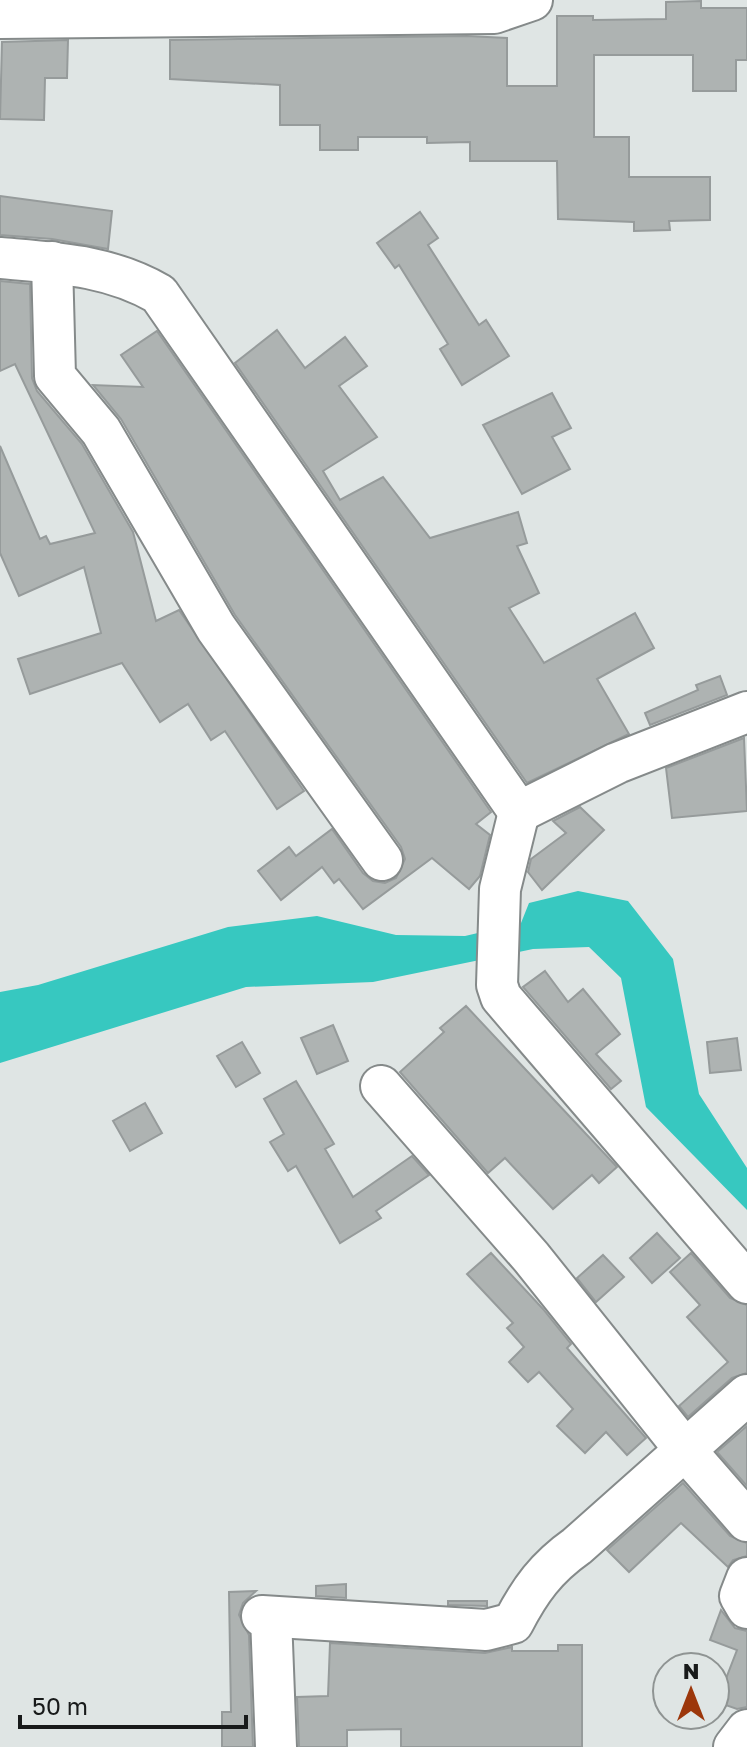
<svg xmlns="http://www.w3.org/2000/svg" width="747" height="1747" viewBox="0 0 747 1747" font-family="'Golos Text',sans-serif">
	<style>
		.water { fill: #37c8c0 }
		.building { fill: #aeb3b2; stroke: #969b9b; stroke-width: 2 }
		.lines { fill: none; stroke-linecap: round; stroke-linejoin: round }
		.minor-casing { stroke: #858a8a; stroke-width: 44 }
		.minor { stroke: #fff; stroke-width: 40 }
	</style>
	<rect width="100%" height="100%" fill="#dfe5e4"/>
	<path class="water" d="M578 891 628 901 673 959 699 1094 747 1168V1210L646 1107 621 978 589 947 533 949 373 982 246 987 0 1063V992L38 985 228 927 317 916 396 935 465 936 521 923 529 903Z"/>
	<g class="building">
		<path d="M701 1V8H747V60H736V91H693V55H594V137H629V177H710V220L669 221 670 230 634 231V222L558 219 557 161H470V142L427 143V137H358V150H320V125H280V85L170 79V40L467 36 507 38V86H557V16H593V20L666 19V2Z"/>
		<path d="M68 40 67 78H45L44 120 0 119 2 42Z"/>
		<path d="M0 196 112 211 108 249 52 239 0 235Z"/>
		<path d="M420 212 438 238 428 245 479 325 486 320 509 356 462 385 440 349 448 344 399 265 395 268 377 243Z"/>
		<path d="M0 281 30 284 32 378 37 391 82 444 133 532 156 621 179 610 304 791 277 809 225 731 211 740 188 704 160 722 122 663 30 694 18 659 101 633 84 567 19 596 0 553V446L40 539 46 536 50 544 95 533 15 364 0 371Z"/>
		<path d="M277 330 305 368 345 337 367 366 339 386 377 437 323 471 340 500 383 477 430 538 518 512 527 543 517 546 539 593 509 608 544 663 635 613 654 648 597 679 629 734 527 783 235 363Z"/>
		<path d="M157 331 491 812 476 824 490 835 480 876 469 889 432 858 363 909 339 879 334 883 322 867 281 900 258 871 289 847 296 856 332 829 363 873 373 881 385 883 396 878 405 859 401 847 235 615 121 419 93 385 143 387 121 355Z"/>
		<path d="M552 393 571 428 552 437 570 469 522 494 483 425Z"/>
		<path d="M720 676 727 695 650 725 645 713 698 690 696 685Z"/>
		<path d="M744 738 747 811 672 818 666 768Z"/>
		<path d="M580 807 604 830 542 890 528 872 531 859 566 833 553 821Z"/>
		<path d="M545 971 568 1002 583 989 620 1034 596 1054 621 1081 611 1089 523 987Z"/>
		<path d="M466 1006 617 1167 599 1183 592 1175 553 1209 505 1158 488 1173 400 1072 444 1032 440 1028Z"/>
		<path d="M333 1025 348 1061 317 1074 301 1038Z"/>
		<path d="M737 1038 741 1070 710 1073 707 1042Z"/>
		<path d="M242 1042 260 1073 236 1087 217 1056Z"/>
		<path d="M296 1081 334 1144 325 1149 353 1197 412 1156 429 1175 376 1211 381 1218 340 1243 296 1166 288 1171 270 1142 284 1134 264 1099Z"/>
		<path d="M145 1103 162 1133 130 1151 113 1121Z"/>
		<path d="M657 1233 680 1258 652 1283 630 1258Z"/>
		<path d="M491 1253 543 1309 571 1344 567 1348 646 1438 627 1455 606 1432 585 1453 557 1426 573 1409 539 1372 528 1382 509 1362 524 1347 507 1328 513 1323 467 1274Z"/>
		<path d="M691 1253 730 1298 747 1305V1373L732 1378 688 1417 679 1406 728 1362 687 1317 700 1305 670 1272Z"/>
		<path d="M603 1255 624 1277 596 1302 577 1278Z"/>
		<path d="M747 1426V1486L717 1452Z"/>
		<path d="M683 1483 730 1536 747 1543V1556L733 1560 728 1567 681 1523 629 1572 607 1550Z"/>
		<path d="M346 1584V1598L316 1596V1586Z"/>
		<path d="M256 1591 243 1603 239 1615 249 1635 253 1747H222V1712H231L229 1592Z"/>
		<path d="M448 1601H487V1606L448 1605Z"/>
		<path d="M721 1610 735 1628 747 1631V1707L737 1709 717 1702 737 1650 710 1640Z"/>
		<path d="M330 1643 485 1653 512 1647V1651H558V1645H582V1747H401V1729L347 1730V1747H299L297 1697 328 1696Z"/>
	</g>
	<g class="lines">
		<g class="minor-casing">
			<g id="minor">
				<path d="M0 18 494 13 532 0"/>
				<path d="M0 258C57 263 109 265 159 294L519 812 617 763 747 712"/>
				<path d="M52 262 55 376 101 431 216 628 382 860"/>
				<path d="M519 812 500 889 497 985 501 997 747 1283"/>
				<path d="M381 1086 531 1257 686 1451 747 1521"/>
				<path d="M747 1578 740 1596 747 1608"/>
				<path d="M262 1616 486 1630 513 1623C530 1590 546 1568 577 1546L747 1395"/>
				<path d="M271 1617 276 1747"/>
				<path d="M734 1747 747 1730"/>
			</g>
		</g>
		<use href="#minor" class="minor"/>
	</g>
	<g transform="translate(691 1691)"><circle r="38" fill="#dfe5e4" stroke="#8f9493" stroke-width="2"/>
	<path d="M0-6L14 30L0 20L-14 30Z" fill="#9c370b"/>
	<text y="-12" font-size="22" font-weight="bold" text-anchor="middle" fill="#181a1a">N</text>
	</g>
	<path d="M20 1715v12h226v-12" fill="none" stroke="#181a1a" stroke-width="4"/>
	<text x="32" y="1715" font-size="24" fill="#181a1a" stroke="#dfe5e4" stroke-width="6" paint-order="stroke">50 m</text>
</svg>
